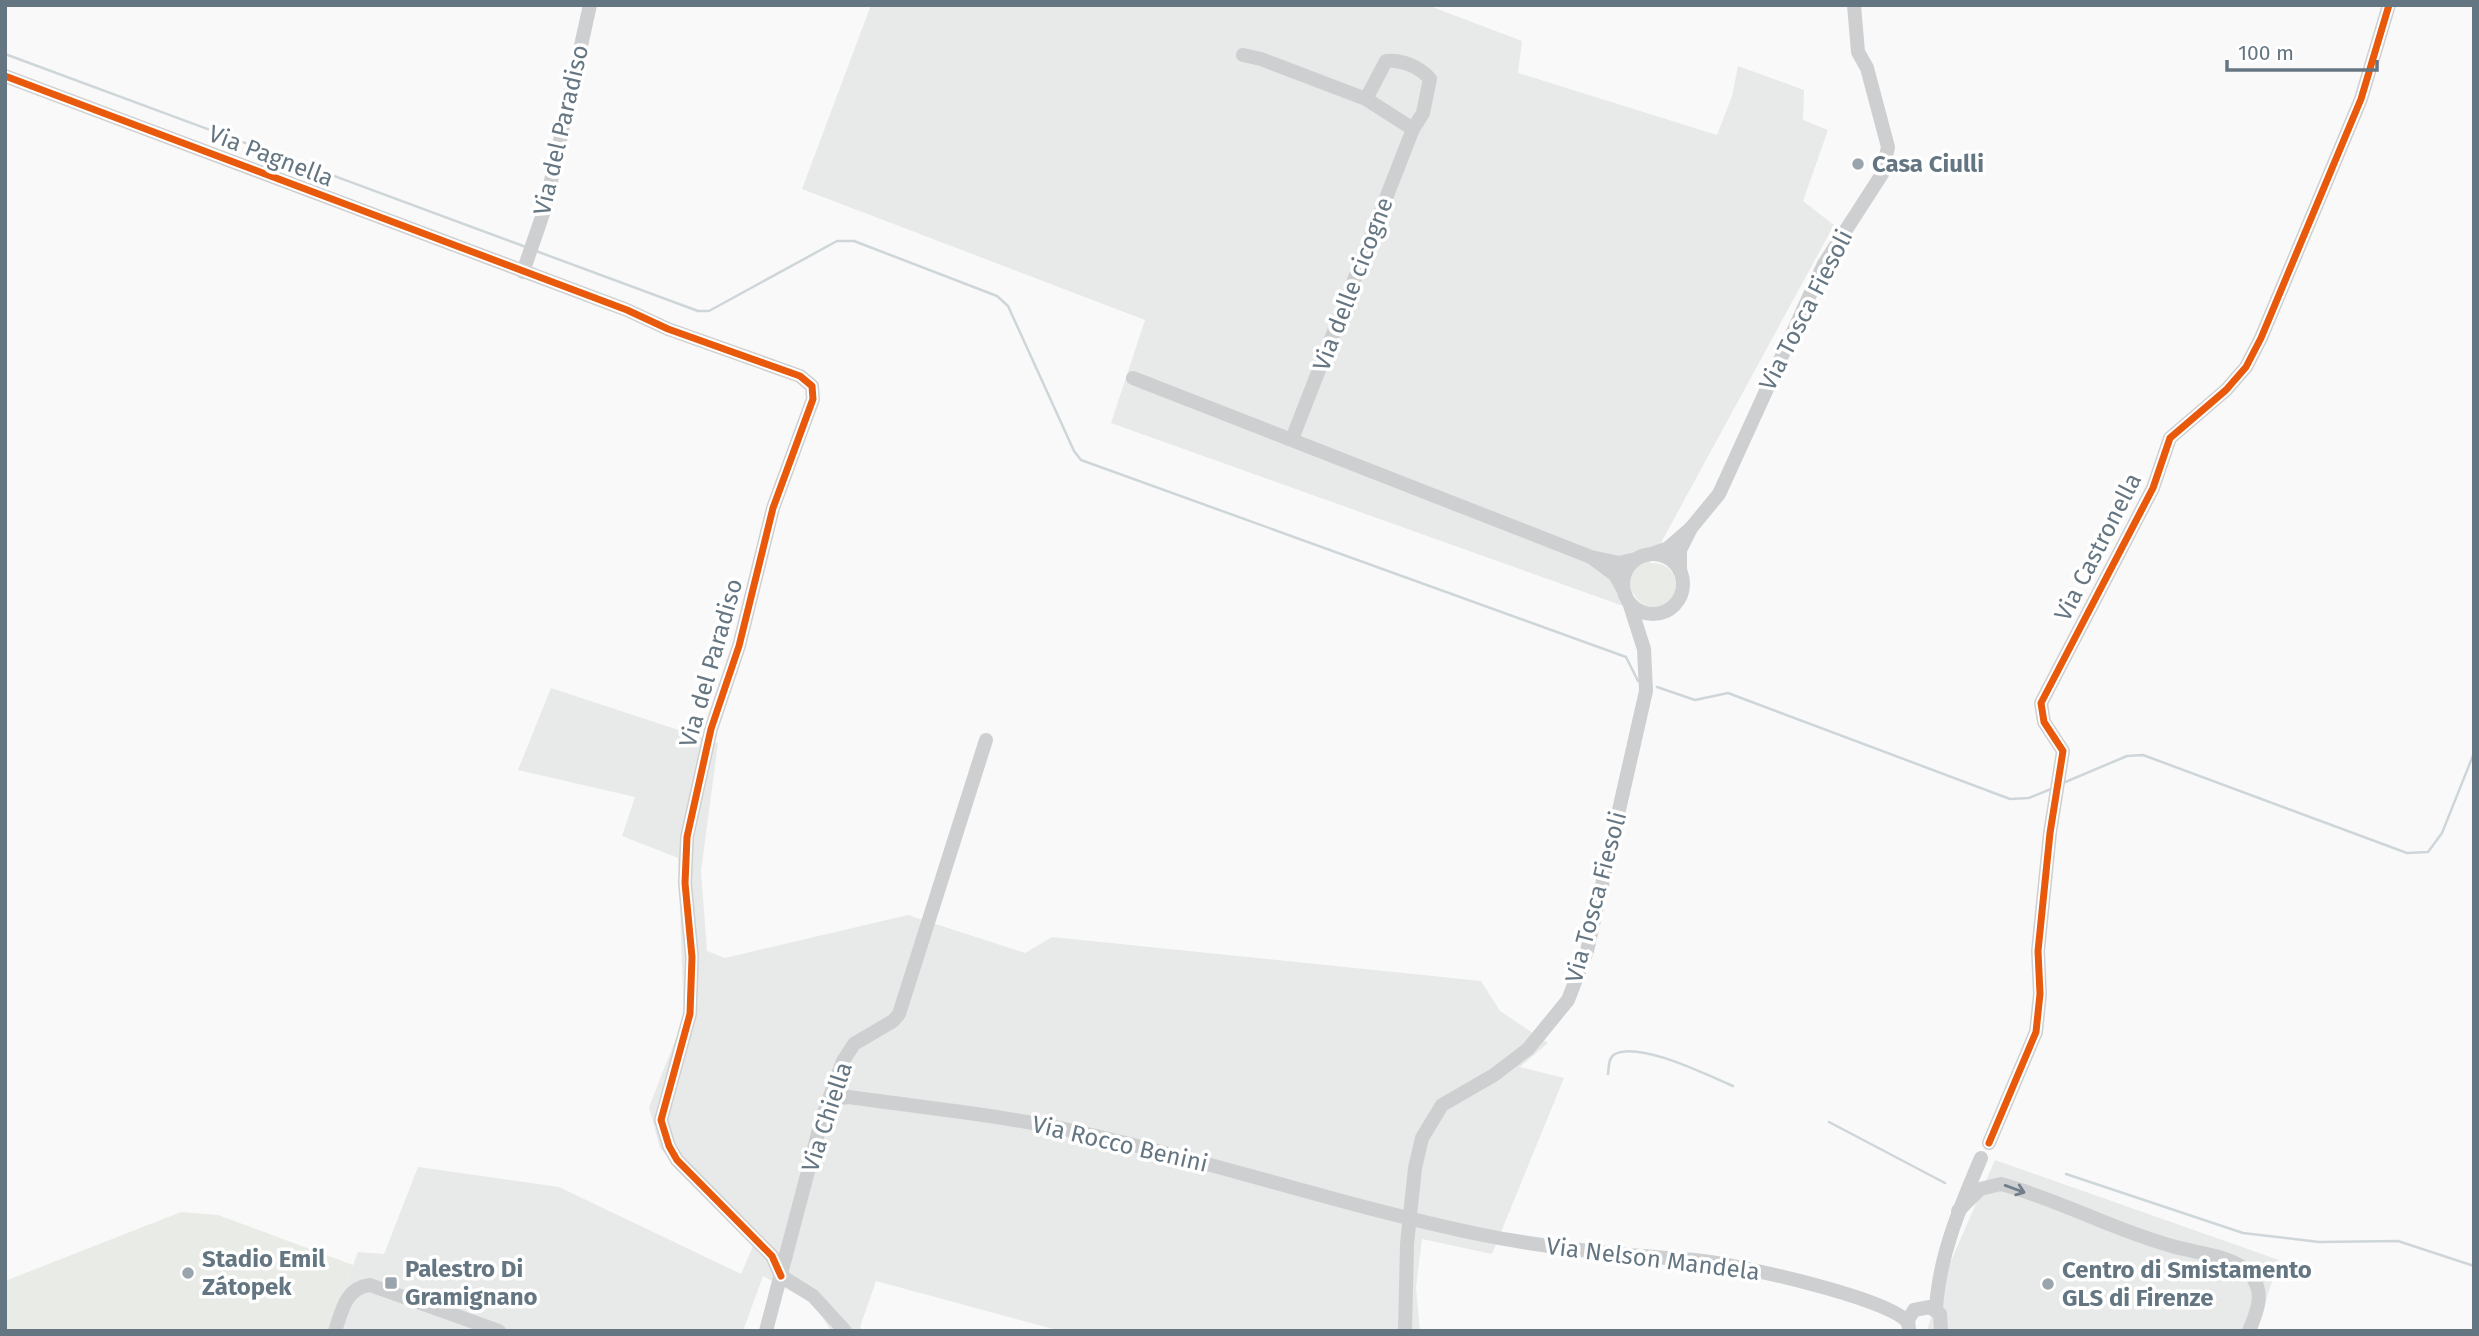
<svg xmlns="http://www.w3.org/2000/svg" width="2479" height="1336" viewBox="0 0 2479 1336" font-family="'Fira Sans',sans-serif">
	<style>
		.built { fill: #e8e9e9 }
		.green { fill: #e8ebe6 }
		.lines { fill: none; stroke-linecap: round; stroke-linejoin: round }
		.stream { stroke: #ced6d9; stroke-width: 2.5 }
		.minor { stroke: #cecfd0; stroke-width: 14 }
		.cycleway-casing { stroke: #fff; stroke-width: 11 }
		.cycleway { stroke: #e8590c; stroke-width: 7 }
		.oneway { stroke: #707f8b }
		.poi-dot { fill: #99a4ac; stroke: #fff; stroke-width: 2.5 }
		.labels { text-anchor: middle; stroke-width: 7; stroke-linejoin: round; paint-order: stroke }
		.street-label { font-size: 24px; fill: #657683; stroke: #fff }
		.poi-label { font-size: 24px; font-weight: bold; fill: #657683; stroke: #fff; text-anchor: start }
	</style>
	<rect width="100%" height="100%" fill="#f9f9f9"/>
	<g class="built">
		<path d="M871 5H1427L1522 41 1518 73 1717 135 1732 96 1738 66 1804 90 1803 120 1828 130 1803 201 1834 225 1626 607 1111 423 1145 320 802 189Z"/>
		<path d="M551 688 718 743 701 871 707 951 725 958 908 915 1025 953 1052 937 1481 981 1500 1011 1548 1043 1520 1067 1564 1078 1492 1254 1422 1239 1416 1287 1420 1331H1060L876 1281 860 1327 863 1331H831L814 1304 763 1276 743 1331H328L358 1252 384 1254 418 1167 559 1187 741 1274 753 1246 660 1148 649 1107 684 1018 678 858 622 836 635 797 518 770Z"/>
		<path d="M1995 1160 2279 1260 2256 1331H1927L1941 1284Z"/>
	</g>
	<g class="green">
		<circle cx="1654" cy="585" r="22"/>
		<path d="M181 1212 218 1215 353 1265 328 1331H5V1281Z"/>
	</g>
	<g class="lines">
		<g class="stream">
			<path d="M5 54 526 247"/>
			<path d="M536 251 698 311H709L837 241H854L997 296 1008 306 1074 451 1081 460 1626 657 1638 681"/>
			<path d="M1657 687 1695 700 1728 693 2010 799 2029 798 2051 789"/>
			<path d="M2063 783 2127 756 2143 755 2407 853 2428 852 2442 833 2474 753"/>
			<path d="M1608 1074C1609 1067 1608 1058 1615 1054 1640 1041 1709 1076 1733 1086"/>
			<path d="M1829 1122 1945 1183"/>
			<path d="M2066 1174 2243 1233 2319 1242 2398 1241 2474 1266"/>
		</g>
		<g class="minor">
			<path d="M1243 55 1261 59 1366 99 1413 129"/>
			<path d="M5 76 627 310 668 329 800 376 812 386 813 399 773 508 739 646 711 729 687 837 685 883 692 957 690 1014 661 1120 669 1146 677 1160 772 1256 781 1276"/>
			<path d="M523 272 545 208 590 5"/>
			<path d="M1133 378 1591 557"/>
			<path d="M1292 439 1413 129 1423 113 1430 79C1420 67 1401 59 1386 61L1366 99"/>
			<path d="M1691 528 1719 494 1824 264 1882 174 1888 147 1867 68 1858 52 1854 5"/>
			<path d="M1652 554 1668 548 1691 528 1680 550V571"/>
			<circle cx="1653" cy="584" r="30"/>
			<path d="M1623 589 1615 575 1591 557 1619 563 1636 559"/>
			<path d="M827 1106 840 1098 849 1097C928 1108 1008 1116 1087 1134 1218 1163 1347 1207 1478 1234 1551 1249 1622 1255 1695 1260 1730 1263 1892 1298 1908 1323"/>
			<path d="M1989 1143 2036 1032 2040 994 2038 951 2050 833 2063 751 2044 722 2041 703 2153 488 2170 438 2226 390 2246 367 2261 338 2361 99 2389 5"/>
			<path d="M1958 1211 1980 1189 2001 1184C2058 1199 2113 1230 2172 1246 2195 1253 2231 1255 2248 1272 2266 1290 2258 1310 2249 1331"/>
			<path d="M781 1276 813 1296 845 1331"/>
			<path d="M1936 1309C1939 1256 1960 1207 1981 1158"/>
			<path d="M1909 1329 1908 1320 1914 1310 1930 1307 1940 1314 1941 1331"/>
			<path d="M335 1331C342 1311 345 1288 370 1285L499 1331"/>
			<path d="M766 1331 822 1118 843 1061 854 1044 893 1021 899 1014 986 740"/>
			<path d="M1405 1331 1407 1244 1415 1168 1422 1138 1442 1105 1494 1075 1528 1049 1568 1000 1587 951 1646 691 1644 649 1629 602"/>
		</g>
		<g class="cycleway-casing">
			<g id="cycleway">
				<path d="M5 76 627 310 668 329 800 376 812 386 813 399 773 508 739 646 711 729 687 837 685 883 692 957 690 1014 661 1120 669 1146 677 1160 772 1256 781 1276"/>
				<path d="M1989 1143 2036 1032 2040 994 2038 951 2050 833 2063 751 2044 722 2041 703 2153 488 2170 438 2226 390 2246 367 2261 338 2361 99 2389 5"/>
			</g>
		</g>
		<use href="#cycleway" class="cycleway"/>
	</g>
	<defs><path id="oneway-shaft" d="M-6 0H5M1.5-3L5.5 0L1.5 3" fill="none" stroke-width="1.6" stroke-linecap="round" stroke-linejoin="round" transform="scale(1.75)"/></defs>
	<use class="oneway" href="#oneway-shaft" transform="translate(2015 1189) rotate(20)"/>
	<g class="poi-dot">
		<circle cx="1858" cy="164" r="7"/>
		<circle cx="188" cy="1273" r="7"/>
		<rect x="384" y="1276" width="14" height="14" rx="3.5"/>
		<circle cx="2048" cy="1284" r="7"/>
	</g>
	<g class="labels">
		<g class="street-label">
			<text transform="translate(561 130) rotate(-77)" y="8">Via del Paradiso</text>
			<text transform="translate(271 156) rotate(21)" y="8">Via Pagnella</text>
			<text transform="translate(1353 284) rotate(-69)" y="8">Via delle cicogne</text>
			<text transform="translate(1806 310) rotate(-63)" y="8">Via Tosca Fiesoli</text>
			<text transform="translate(2098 547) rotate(-63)" y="8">Via Castronella</text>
			<text transform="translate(711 663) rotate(-74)" y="8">Via del Paradiso</text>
			<text transform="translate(1596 897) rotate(-75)" y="8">Via Tosca Fiesoli</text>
			<text transform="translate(827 1117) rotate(-72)" y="8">Via Chiella</text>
			<text transform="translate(1120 1144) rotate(13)" y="8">Via Rocco Benini</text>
			<text transform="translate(1653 1259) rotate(7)" y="8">Via Nelson Mandela</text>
		</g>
		<g class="poi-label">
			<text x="1872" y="172">Casa Ciulli</text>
			<text x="202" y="1267">Stadio Emil<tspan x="202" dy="28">Zátopek</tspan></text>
			<text x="405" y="1277">Palestro Di<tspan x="405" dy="28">Gramignano</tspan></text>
			<text x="2062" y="1278">Centro di Smistamento<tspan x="2062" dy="28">GLS di Firenze</tspan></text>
		</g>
	</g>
	<rect width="2479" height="1336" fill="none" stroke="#657683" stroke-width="14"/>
	<path d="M2227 60v10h150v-10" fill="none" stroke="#657683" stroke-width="3.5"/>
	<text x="2238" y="60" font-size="21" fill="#657683" stroke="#ffffff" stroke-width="5" paint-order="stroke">100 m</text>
</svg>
